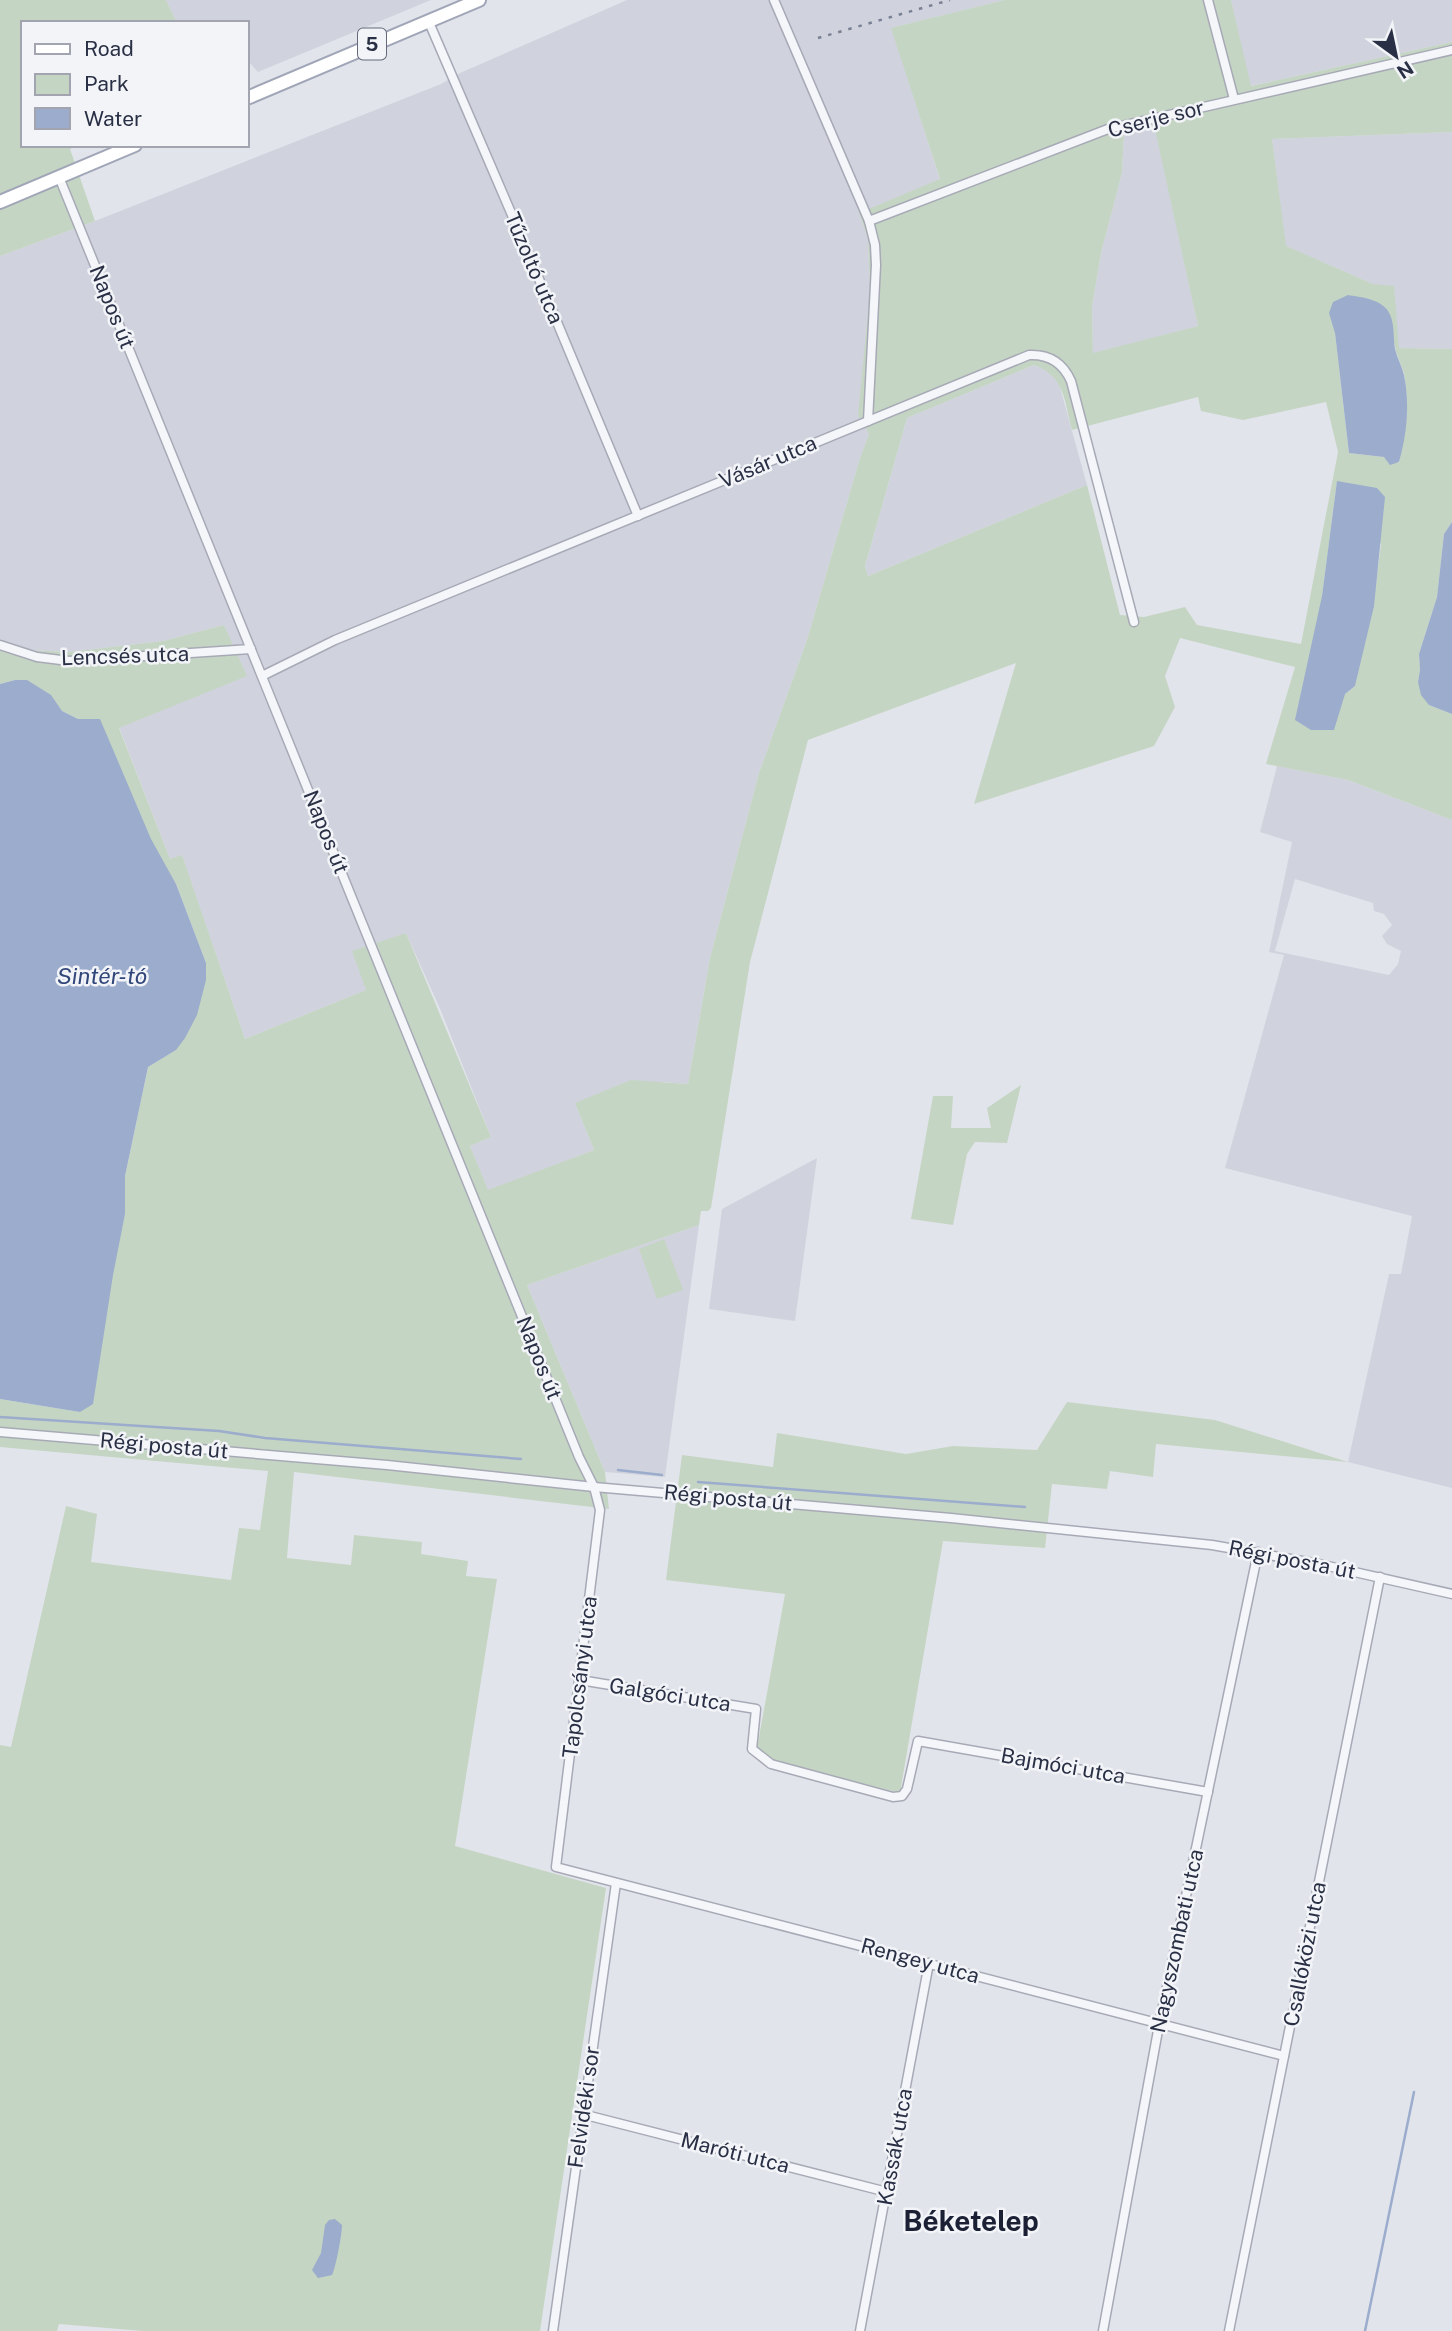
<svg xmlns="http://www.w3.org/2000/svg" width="1452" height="2331" viewBox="0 0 1452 2331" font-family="'Public Sans',sans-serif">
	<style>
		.built { fill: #d0d3dd; fill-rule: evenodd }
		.green { fill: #c5d5c3; fill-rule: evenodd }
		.water { fill: #9baccd }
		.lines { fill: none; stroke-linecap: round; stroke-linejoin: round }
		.stream { stroke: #9baccd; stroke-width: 2.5 }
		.minor-casing { stroke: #a7aab6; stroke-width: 11 }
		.primary-casing { stroke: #a0a6b7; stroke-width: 16 }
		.minor { stroke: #f5f6f9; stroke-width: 8 }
		.primary { stroke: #fff; stroke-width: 12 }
		.rail { stroke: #7a8195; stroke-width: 2.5; stroke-dasharray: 3.5 7; stroke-linecap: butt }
		.labels { text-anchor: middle; stroke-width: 5; stroke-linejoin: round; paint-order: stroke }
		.shield { fill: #f2f4f8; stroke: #656a7a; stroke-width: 2 }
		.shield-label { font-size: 19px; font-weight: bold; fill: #292f44 }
		.street-label { font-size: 21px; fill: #292f44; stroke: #f2f4f8 }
		.water-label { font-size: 23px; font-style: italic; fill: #31477a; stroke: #f2f4f8 }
		.district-label { font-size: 28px; font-weight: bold; fill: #1b2035; stroke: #f2f4f8 }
	</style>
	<rect width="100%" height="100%" fill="#e2e4eb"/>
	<g class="built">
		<path d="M166 0H431L258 72 247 60V23H177Z"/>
		<path d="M627 0H1004L892 28 940 180 859 213 868 239 870 292 859 415 869 434 860 458 807 640 759 773 710 958 688 1084 662 1082 575 1103 594 1150 488 1191 470 1146 491 1137 441 1011 406 933 366 990 245 1039 182 856 170 859 119 727 246 676 224 625 163 641 70 652 27 650 0 640V256L95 221 441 84 460 73Z"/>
		<path d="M1231 0H1452V42L1250 86Z"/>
		<path d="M1155 124 1198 326 1093 354 1092 307 1101 253 1122 173 1124 132Z"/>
		<path d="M1452 132V349L1398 348 1373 284 1285 246 1272 139Z"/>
		<path d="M1034 365 1047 370 1058 380 1087 485 868 576 865 566 907 418Z"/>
		<path d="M1277 766 1348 780 1452 820V1488L1348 1462 1389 1274H1401L1412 1216 1225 1168 1284 955 1269 952 1292 842 1260 832ZM1295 879 1373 903 1374 911 1384 914 1392 925 1382 936 1387 944 1401 951 1398 964 1389 975 1275 951Z"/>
		<path d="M817 1158 795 1321 709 1309 722 1209Z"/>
		<path d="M699 1225 665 1477 605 1472 527 1285Z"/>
	</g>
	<g class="green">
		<path d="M0 0H166L177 23H23V145H79L70 149 95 221 0 256Z"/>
		<path d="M1004 0H1231L1251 86 1452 42V132L1272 139 1286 246 1373 284 1394 286 1399 348 1452 349V522L1444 534 1437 597 1419 654 1420 670 1418 682 1429 705 1452 714V820L1348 780 1266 764 1295 667 1180 638 1165 676 1175 707 1154 746 974 804 1016 663 808 740 750 962 711 1208 708 1211H701L699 1225 527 1285 605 1472 609 1509 294 1472 287 1558 351 1565 354 1535 422 1542 421 1554 468 1561 466 1576 497 1579 455 1846 606 1888 540 2331H143L59 2324 57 2331H0V1745L11 1747 66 1506 97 1514 91 1562 231 1580 239 1528 260 1530 268 1471 0 1447V1399L80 1412 125 1214V1176L148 1067 176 1050 206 963 176 884 78 719 62 711 15 680 0 684V640L27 650 70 652 163 641 224 625 247 676 119 728 170 859 182 855 245 1039 366 990 352 951 406 933 491 1137 470 1146 488 1190 594 1150 575 1103 631 1080 688 1084 710 958 759 773 807 640 860 458 869 434 858 415 870 292 868 239 859 213 940 179 891 28ZM1154 125 1198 326 1093 353 1092 307 1101 253 1122 173 1124 132ZM1388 311 1396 352 1404 373 1407 398V416L1399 463 1384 457 1349 453 1335 333ZM1034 365C1065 376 1064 401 1072 430L1198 397 1201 411 1243 420 1326 402 1338 452 1301 644 1197 625 1185 607 1144 617 1120 615 1087 485 868 576 865 566 907 418ZM1337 482 1381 544 1373 606 1355 686 1345 694 1322 596Z"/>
		<path d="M1021 1085 1007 1143 975 1142 967 1154 953 1225 911 1219 933 1096H953L951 1128H991L987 1108Z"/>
		<path d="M664 1239 683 1290 657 1299 639 1249Z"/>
		<path d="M1067 1402 1215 1420 1348 1462 1156 1444 1153 1477 1110 1471 1107 1489 1052 1484 1045 1548 943 1541 900 1793 774 1762 757 1748 785 1594 666 1580 682 1455 773 1467 777 1433 906 1454 953 1446 1037 1450Z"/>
	</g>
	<g class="water">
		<path d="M1348 295C1361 297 1380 299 1388 311 1395 321 1393 337 1395 349 1397 358 1402 366 1404 375 1410 404 1407 434 1399 462L1390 465 1384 457 1349 453 1335 333 1329 313 1333 302Z"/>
		<path d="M1337 481 1377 488 1385 497 1374 606 1355 686 1345 694 1334 730H1311L1295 720 1322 596Z"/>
		<path d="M1452 522V714L1429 705 1421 695 1418 682 1420 670 1419 654 1437 597 1444 534Z"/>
		<path d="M15 680H27L51 695 62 711 78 719H100L151 839 176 884 206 963V980L197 1015 185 1038 176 1050 148 1067 125 1176V1214L113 1275 93 1404 80 1412 0 1399V684Z"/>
		<path d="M335 2219 342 2225C342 2234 336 2267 332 2275L318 2278 312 2270 321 2253 325 2225 329 2220Z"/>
	</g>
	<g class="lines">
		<g class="stream">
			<path d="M0 1417 219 1431 265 1438 521 1459"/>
			<path d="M618 1470 662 1475"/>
			<path d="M698 1482 1025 1507"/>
			<path d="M1365 2331 1414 2092"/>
		</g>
		<g class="minor-casing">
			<g id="minor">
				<path d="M774 0 869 221 875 245 876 265 868 421"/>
				<path d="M1208 0 1234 99"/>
				<path d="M428 20 521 236 638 516"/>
				<path d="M59 177 579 1457 594 1487 600 1510 556 1867 1284 2056"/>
				<path d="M869 221 1108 129 1452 50"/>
				<path d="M0 645 37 657 69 661 251 649"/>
				<path d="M262 676 335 640 1029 355C1049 354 1063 363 1071 381L1134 622"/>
				<path d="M0 1432 387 1465 594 1487 951 1518 1212 1545 1319 1564 1452 1594"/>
				<path d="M580 1680 756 1709 752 1749 771 1764 893 1797 902 1796 907 1789 918 1741 1208 1792"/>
				<path d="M582 2114 887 2192"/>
				<path d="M553 2331 616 1883"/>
				<path d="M860 2331 929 1963"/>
				<path d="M1103 2331 1159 2025 1258 1552"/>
				<path d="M1229 2331 1380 1577"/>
			</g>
		</g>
		<g class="primary-casing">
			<g id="primary">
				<path d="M247 98 479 0"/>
				<path d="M0 202 135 145"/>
			</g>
		</g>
		<use href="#minor" class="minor"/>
		<use href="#primary" class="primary"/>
		<path class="rail" d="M818 38 950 0"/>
	</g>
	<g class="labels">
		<rect class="shield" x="358" y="28.5" width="28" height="31" rx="5"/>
		<g class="shield-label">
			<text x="372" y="51">5</text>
		</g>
		<g class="street-label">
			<text transform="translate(1156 119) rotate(-14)" y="7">Cserje sor</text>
			<text transform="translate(534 268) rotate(67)" y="7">Tűzoltó utca</text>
			<text transform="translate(112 307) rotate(68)" y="7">Napos út</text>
			<text transform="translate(768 462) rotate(-23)" y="7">Vásár utca</text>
			<text transform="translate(125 656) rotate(-2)" y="7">Lencsés utca</text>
			<text transform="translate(326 832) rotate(68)" y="7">Napos út</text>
			<text transform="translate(539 1358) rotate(68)" y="7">Napos út</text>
			<text transform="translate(164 1446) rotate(5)" y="7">Régi posta út</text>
			<text transform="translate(728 1498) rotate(5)" y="7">Régi posta út</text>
			<text transform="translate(1292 1560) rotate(11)" y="7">Régi posta út</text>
			<text transform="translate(580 1677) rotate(-83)" y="7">Tapolcsányi utca</text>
			<text transform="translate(670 1695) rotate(9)" y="7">Galgóci utca</text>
			<text transform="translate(1063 1766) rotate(10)" y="7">Bajmóci utca</text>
			<text transform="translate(1177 1941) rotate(-78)" y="7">Nagyszombati utca</text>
			<text transform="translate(1305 1954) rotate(-79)" y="7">Csallóközi utca</text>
			<text transform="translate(920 1961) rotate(15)" y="7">Rengey utca</text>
			<text transform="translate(584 2107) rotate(-82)" y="7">Felvidéki sor</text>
			<text transform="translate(895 2147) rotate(-80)" y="7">Kassák utca</text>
			<text transform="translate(735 2153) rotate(14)" y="7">Maróti utca</text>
		</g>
		<g class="water-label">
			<text x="102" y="984">Sintér-tó</text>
		</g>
		<g class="district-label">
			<text x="971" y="2231">Béketelep</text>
		</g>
	</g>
	<rect x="21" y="21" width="228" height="126" fill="#f2f4f8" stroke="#a2a5b0" stroke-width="2"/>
	<rect x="35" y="44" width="35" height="10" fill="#ffffff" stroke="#a2a5b0" stroke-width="2"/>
	<text x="84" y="56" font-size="21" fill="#292f44">Road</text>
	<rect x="35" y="74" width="35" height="21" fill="#c5d5c3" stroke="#a2a5b0" stroke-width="2"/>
	<text x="84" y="91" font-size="21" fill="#292f44">Park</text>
	<rect x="35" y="108" width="35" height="21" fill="#9baccd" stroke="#a2a5b0" stroke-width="2"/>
	<text x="84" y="126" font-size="21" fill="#292f44">Water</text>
	<g transform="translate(1396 56) rotate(147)" stroke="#f2f4f8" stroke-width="5" paint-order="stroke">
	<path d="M0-5L12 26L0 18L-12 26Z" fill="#292f44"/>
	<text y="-10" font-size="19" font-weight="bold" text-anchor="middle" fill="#292f44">N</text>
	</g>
</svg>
